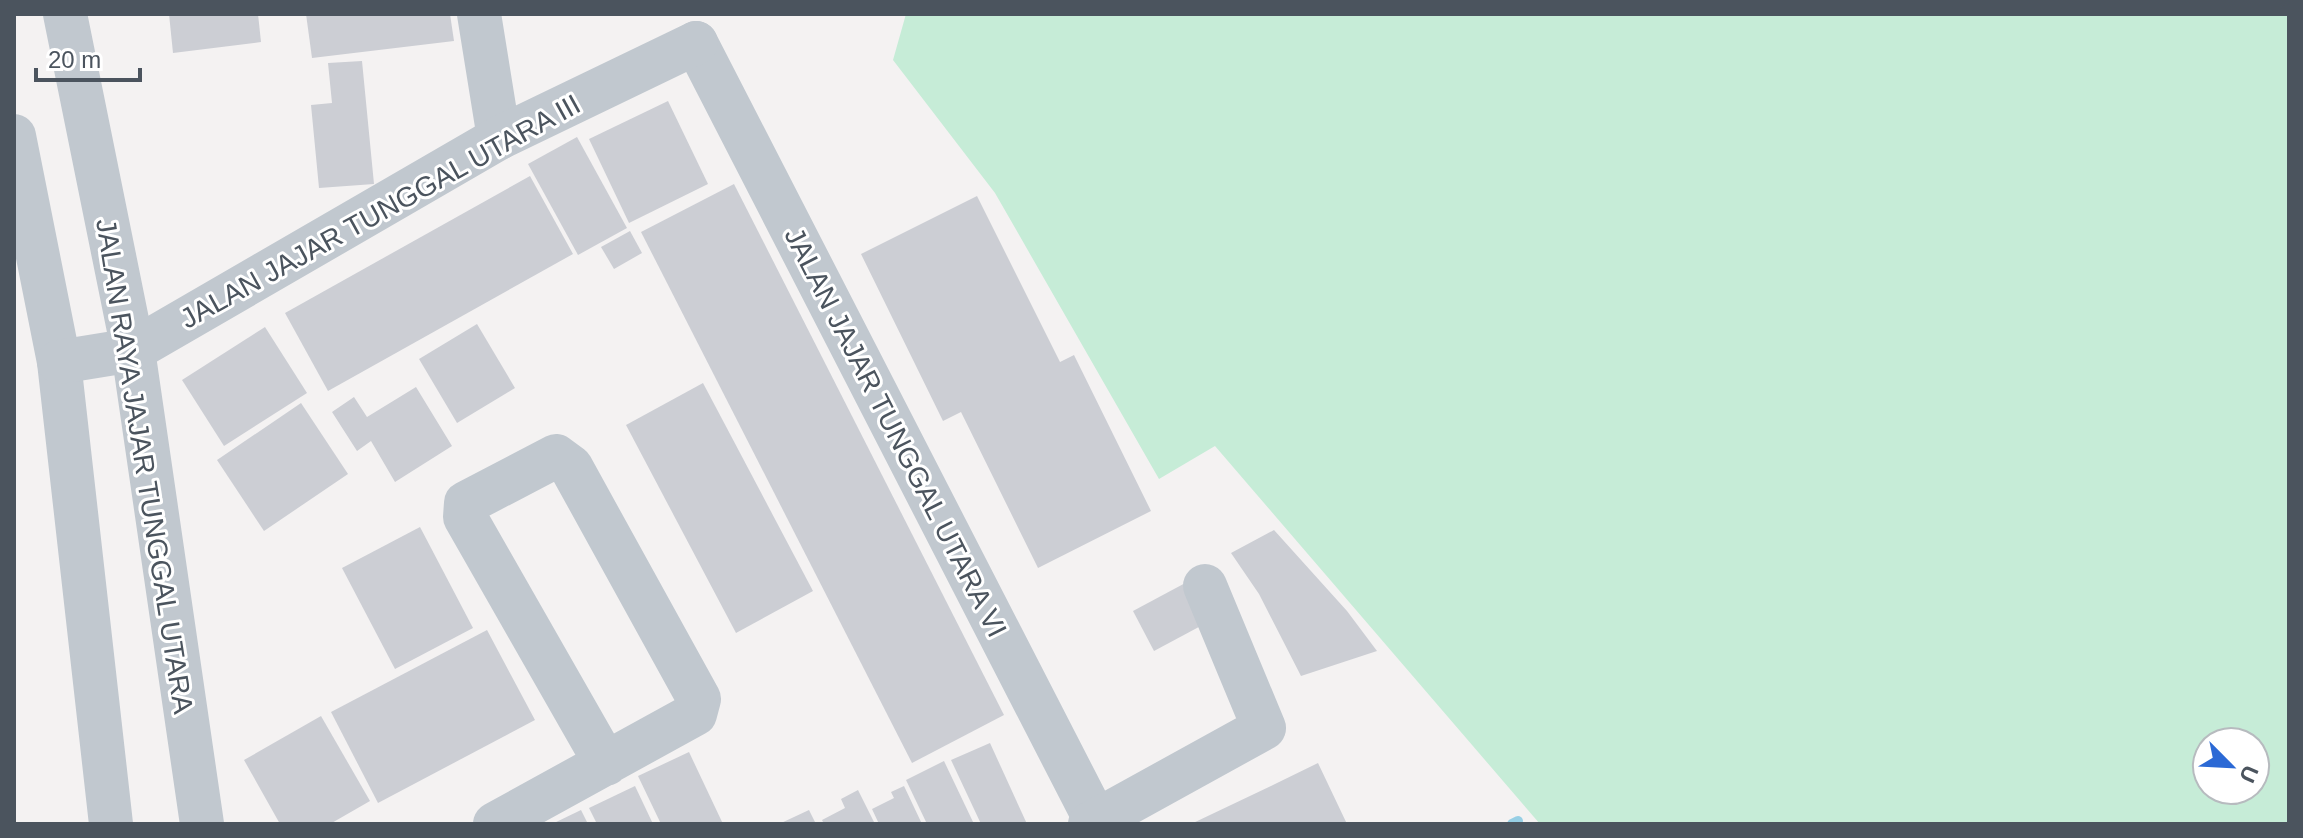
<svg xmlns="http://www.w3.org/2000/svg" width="2303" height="838" viewBox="0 0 2303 838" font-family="Arial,sans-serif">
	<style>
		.green { fill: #c6ecd7; fill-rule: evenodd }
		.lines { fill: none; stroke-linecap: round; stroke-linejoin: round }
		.stream { stroke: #97cfe5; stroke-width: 10 }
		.building { fill: #ccced4 }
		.minor { stroke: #c1c8cf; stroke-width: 44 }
		.labels { text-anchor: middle; stroke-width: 6; stroke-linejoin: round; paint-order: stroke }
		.street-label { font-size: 28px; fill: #4b545e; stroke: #fff }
	</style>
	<rect width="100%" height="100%" fill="#f4f2f2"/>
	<path class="green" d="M906 14H2289V824H1540L1215 446 1159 479 995 193 893 60ZM2207 742H2255V790H2207Z"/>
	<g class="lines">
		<path class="stream" d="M1512 824 1518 821"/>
	</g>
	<g class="building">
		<path d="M169 14H258L261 42 173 53Z"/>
		<path d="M306 14H450L454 41 312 58Z"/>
		<path d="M362 61 374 184 319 188 311 105 332 103 328 63Z"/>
		<path d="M668 101 708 184 629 223 589 139Z"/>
		<path d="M577 137 627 228 578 255 528 164Z"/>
		<path d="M530 176 573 254 328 391 285 313Z"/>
		<path d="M734 184 1004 715 912 763 641 232Z"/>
		<path d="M977 196 1060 362 1074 355 1151 511 1038 568 961 412 943 421 861 254Z"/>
		<path d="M630 231 642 253 614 269 601 247Z"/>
		<path d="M477 324 515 388 457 423 419 359Z"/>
		<path d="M265 327 307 393 224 446 182 380Z"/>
		<path d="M703 383 813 591 736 633 626 425Z"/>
		<path d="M416 387 452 446 395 482 371 441 357 451 332 412 354 397 367 417Z"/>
		<path d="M301 403 348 474 264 531 217 460Z"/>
		<path d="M420 527 473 628 395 669 342 568Z"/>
		<path d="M1274 530 1347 611 1377 651 1301 676 1259 594 1231 553Z"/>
		<path d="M1189 581 1210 621 1154 651 1133 611Z"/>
		<path d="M487 630 535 720 378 803 331 712Z"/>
		<path d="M321 716 370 801 330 824H280L244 760Z"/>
		<path d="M990 743 1027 824H981L951 760Z"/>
		<path d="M689 752 723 824H661L638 776Z"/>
		<path d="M944 761 974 824H927L906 780Z"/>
		<path d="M1318 763 1347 824H1191L1275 784Z"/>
		<path d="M635 786 653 824H597L589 808Z"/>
		<path d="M904 786 922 824H879L872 809 894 798 891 792Z"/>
		<path d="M858 790 875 824H824L822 820 845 808 841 799Z"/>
		<path d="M581 810 588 824H552Z"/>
		<path d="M809 810 816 824H779Z"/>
	</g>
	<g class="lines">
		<g class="minor">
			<path d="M65 14 133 350 202 824"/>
			<path d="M479 14 499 138"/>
			<path d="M696 43 1096 821"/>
			<path d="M14 136 59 362 111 824"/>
			<path d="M59 362 133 350 499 138 696 43"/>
			<path d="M495 824 695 714 699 699 571 467 556 456 466 503 465 517 606 764"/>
			<path d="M1090 824 1264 728 1205 586"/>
		</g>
	</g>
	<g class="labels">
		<g class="street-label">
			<text transform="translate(380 211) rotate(-29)" y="10">JALAN JAJAR TUNGGAL UTARA III</text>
			<text transform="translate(896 432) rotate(63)" y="10">JALAN JAJAR TUNGGAL UTARA VI</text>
			<text transform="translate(145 466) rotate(81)" y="10">JALAN RAYA JAJAR TUNGGAL UTARA</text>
		</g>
	</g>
	<rect width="2303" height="838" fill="none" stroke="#4b545e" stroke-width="32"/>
	<g transform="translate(2231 766) rotate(114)"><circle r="38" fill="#ffffff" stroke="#b7bbbf" stroke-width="2"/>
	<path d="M0-6L14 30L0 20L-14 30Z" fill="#2b69d5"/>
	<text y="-12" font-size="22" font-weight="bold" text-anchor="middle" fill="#4b545e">U</text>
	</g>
	<path d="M36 68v12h104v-12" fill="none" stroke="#4b545e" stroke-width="4"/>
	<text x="48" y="68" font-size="24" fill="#4b545e" stroke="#ffffff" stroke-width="6" paint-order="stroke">20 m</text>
</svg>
